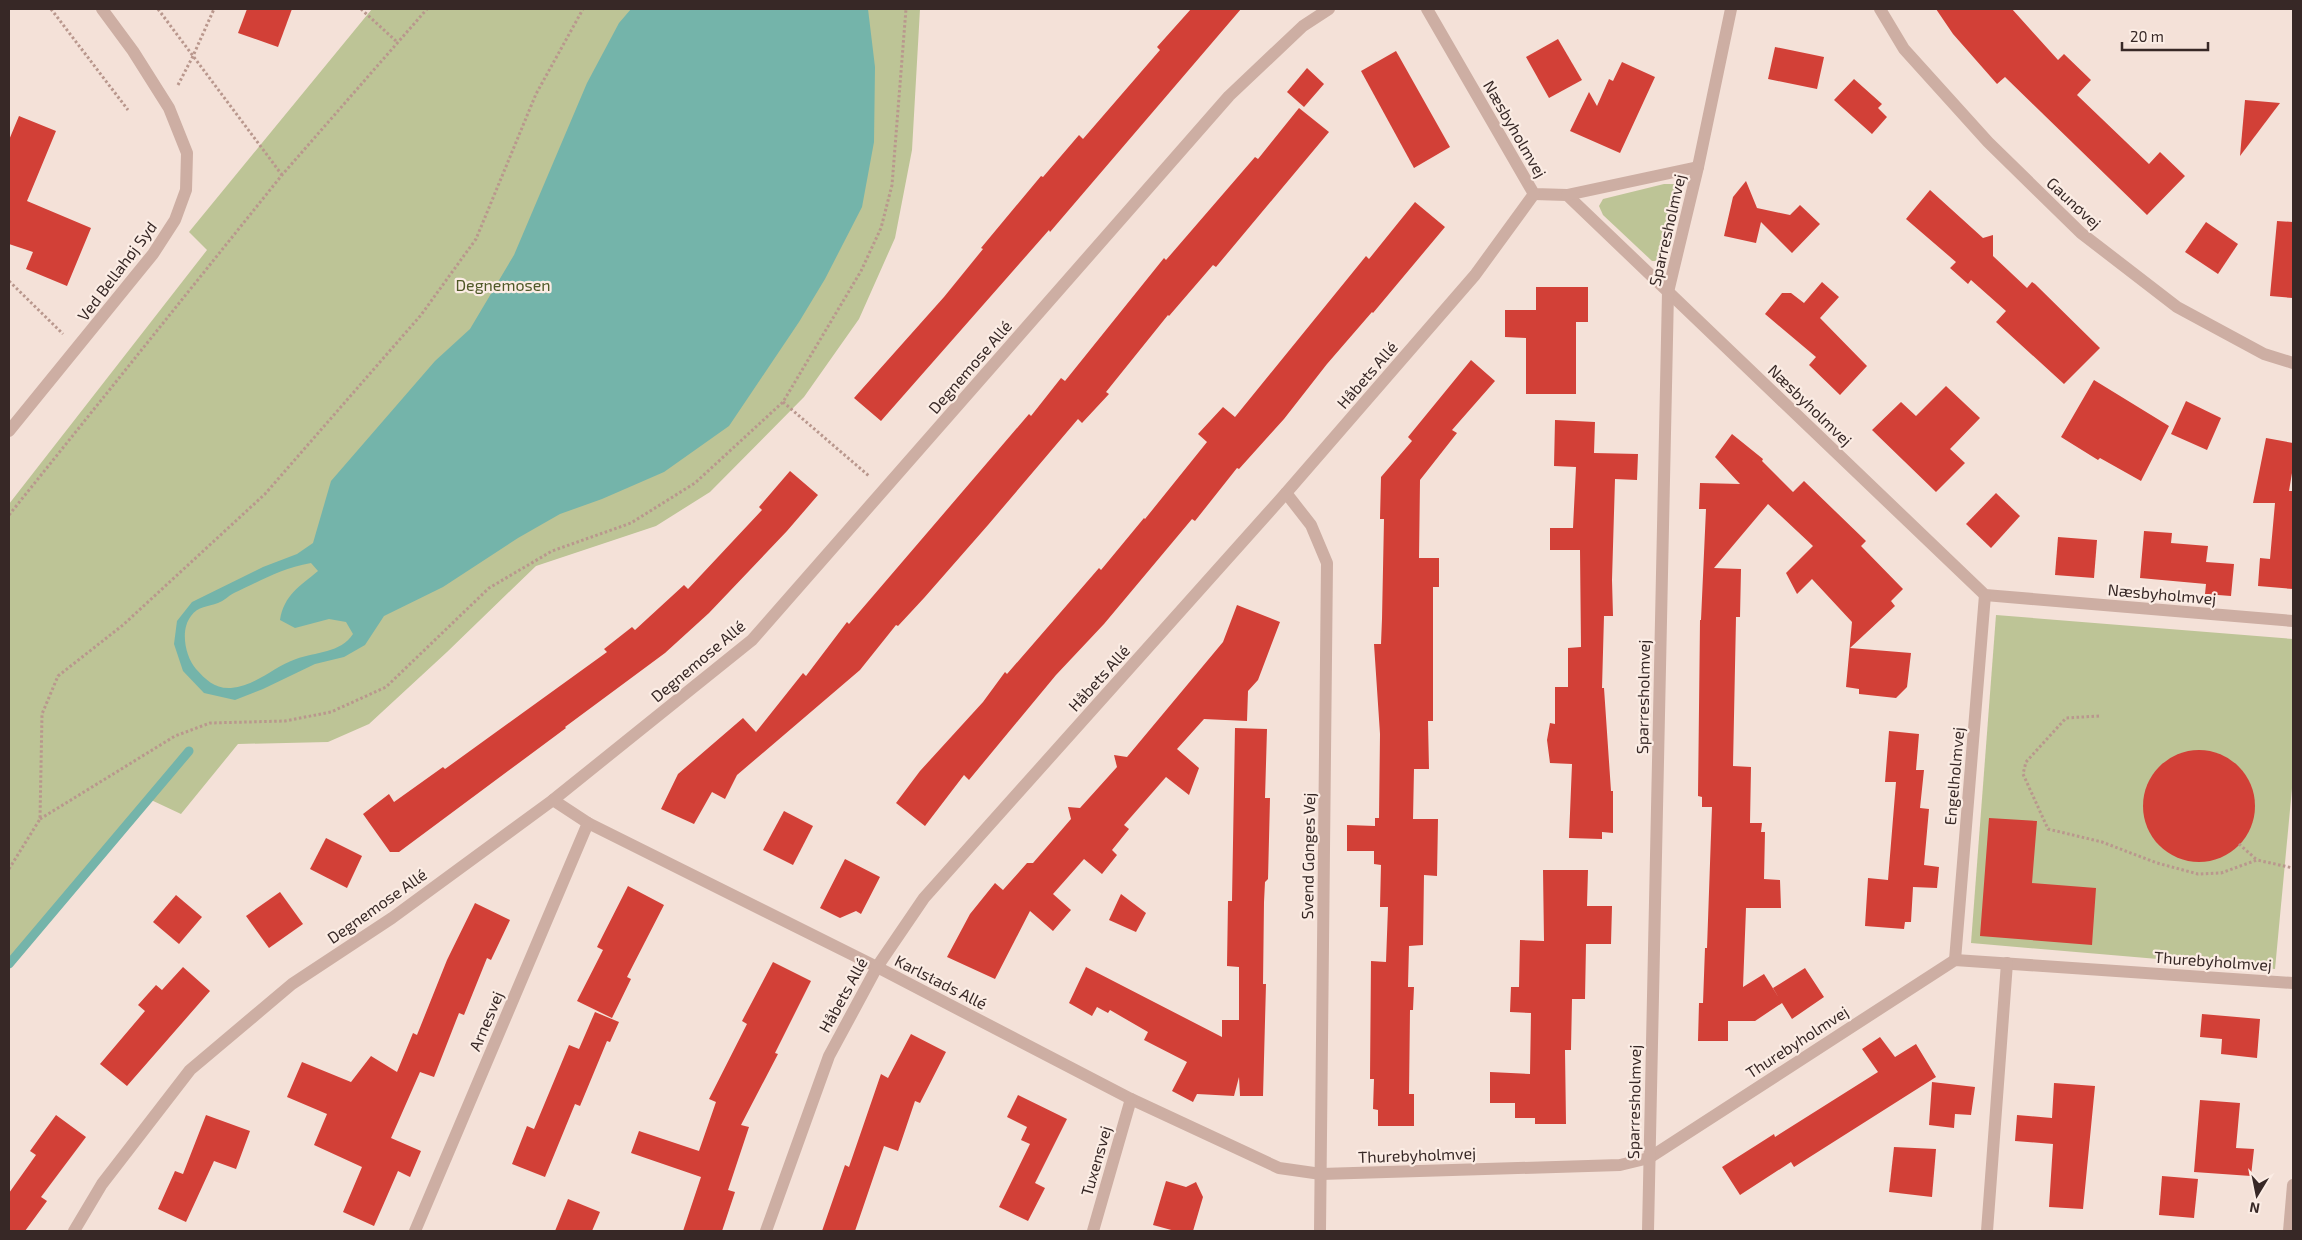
<svg xmlns="http://www.w3.org/2000/svg" width="2302" height="1240" viewBox="0 0 2302 1240" font-family="'Exo 2',sans-serif">
	<style>
		.green { fill: #bdc496 }
		.water { fill: #74b4aa; fill-rule: evenodd }
		.lines { fill: none; stroke-linecap: round; stroke-linejoin: round }
		.stream { stroke: #74b4aa; stroke-width: 9 }
		.building { fill: #d24037 }
		.path { stroke: #b9978d; stroke-width: 3; stroke-dasharray: 2.5 2.5; stroke-linecap: butt }
		.minor { stroke: #cdaea3; stroke-width: 12 }
		.tertiary { stroke: #cdaea3; stroke-width: 12 }
		.labels { text-anchor: middle; stroke-width: 4.5; stroke-linejoin: round; paint-order: stroke }
		.street-label { font-size: 16px; fill: #372826; stroke: #fbece4 }
		.park-label { font-size: 16px; fill: #4f5827; stroke: #fbece4 }
	</style>
	<rect width="100%" height="100%" fill="#f4e1d8"/>
	<g class="green">
		<path d="M372 9H920L912 150 895 238 859 319 804 397 710 492 656 526 536 566 447 652 369 724 328 742 238 744 181 814 149 799 9 964V504L207 250 189 232Z"/>
		<path d="M1664 184H1674C1681 201 1670 247 1659 261H1652L1603 215 1599 206 1603 199Z"/>
		<path d="M1996 615 2293 639V778L2275 969 1971 943Z"/>
	</g>
	<path class="water" d="M631 9H868L875 67 874 142 862 207 825 279 799 322 729 426 664 472 602 499 560 514 518 538 443 587 384 616 365 645 344 657 315 664 263 689 235 700 204 693 183 671 174 644 177 621 192 602 263 567 297 554 313 543 331 481 435 361 470 329 514 255 587 83 619 23ZM311 563 318 571C300 586 284 595 280 620L295 628 329 619 346 622 353 634C341 653 315 652 296 659 273 667 256 686 231 688 215 689 206 680 196 669 185 656 180 630 191 616 198 606 208 607 218 603 224 601 228 596 234 593 262 580 280 569 311 563Z"/>
	<g class="lines">
		<path class="stream" d="M9 964 189 751"/>
	</g>
	<g class="building">
		<path d="M247 9H292L278 47 238 33Z"/>
		<path d="M1191 9H1241L1050 232 1049 230 881 421 854 398 944 297 983 249 981 248 1041 176 1043 177 1079 135 1083 139 1160 50 1157 47Z"/>
		<path d="M1936 9H2012L2058 60 2064 54 2091 80 2077 95 2149 164 2160 152 2185 176 2147 215 2005 77 1997 84 1953 34Z"/>
		<path d="M1558 39 1582 80 1549 98 1526 57Z"/>
		<path d="M1775 47 1824 57 1817 89 1768 79Z"/>
		<path d="M1396 51 1450 147 1414 168 1361 71Z"/>
		<path d="M1622 62 1655 77 1620 153 1570 131 1589 92 1597 106 1609 79 1613 81Z"/>
		<path d="M1307 68 1324 84 1304 107 1287 92Z"/>
		<path d="M1854 79 1882 104 1878 108 1887 117 1872 134 1834 100Z"/>
		<path d="M2245 100 2280 103 2240 156Z"/>
		<path d="M1299 108 1329 132 1216 267 1213 265 1169 316 1168 315 1106 392 1109 394 1082 423 1078 419 988 525 924 598 898 626 896 625 860 670 737 775 725 799 712 792 694 824 661 809 678 774 743 718 756 732 803 673 806 676 847 622 849 624 1029 414 1031 416 1061 378 1065 381 1164 258 1166 260 1255 157 1258 159Z"/>
		<path d="M19 116 56 131 27 201 91 228 67 286 26 269 33 252 9 244V140Z"/>
		<path d="M1746 181 1757 208 1790 215 1800 205 1820 224 1792 253 1761 222 1756 243 1724 236 1733 197Z"/>
		<path d="M1930 190 1983 238 1993 235V256L2027 288 2032 282 2035 284 2100 348 2064 384 1996 322 2006 311 1971 280 1968 284 1950 268 1956 262 1906 219Z"/>
		<path d="M1415 202 1445 227 1373 313 1372 312 1327 364 1284 419 1239 469 1237 468 1195 521 1192 519 1104 624 1056 675 969 780 964 775 925 826 896 803 920 771 983 702 1005 672 1007 674 1099 568 1101 570 1144 518 1145 519 1207 442 1198 434 1223 407 1235 417 1366 256 1369 259Z"/>
		<path d="M2277 221 2293 222V298L2270 296Z"/>
		<path d="M2206 222 2238 244 2218 274 2185 252Z"/>
		<path d="M1822 282 1839 297 1820 318 1867 366 1840 395 1809 365 1816 357 1765 314 1782 293H1791L1804 303Z"/>
		<path d="M1536 287H1588V322H1576V394H1526V338L1505 337V310H1536Z"/>
		<path d="M1471 360 1495 381 1452 430 1457 433 1420 480 1419 558H1439V587H1433V721H1428L1429 769H1414L1413 819H1438L1437 876 1424 875 1423 945 1409 946 1408 987H1414L1413 1010H1410L1409 1094H1414V1126H1378V1110L1373 1109 1374 1079H1370L1371 961 1386 962 1388 907H1380L1381 865 1374 864V851H1347V825L1375 826V818H1379L1380 734 1374 644H1381L1382 619 1384 519H1380L1381 477 1412 441 1408 437Z"/>
		<path d="M2094 380 2169 426 2141 481 2100 458 2098 460 2061 437Z"/>
		<path d="M1946 386 1980 418 1950 449 1965 463 1936 492 1872 430 1901 402 1916 416Z"/>
		<path d="M2186 401 2221 418 2207 450 2171 434Z"/>
		<path d="M1555 420 1595 422 1594 453 1638 454 1637 480 1615 479 1612 580 1613 616H1604L1602 688H1604L1611 791H1613V833L1602 832V839L1569 838 1572 764 1550 763 1547 740 1550 723 1555 724V687H1568V648L1581 647 1580 550H1550V528H1573L1576 467 1554 466Z"/>
		<path d="M1732 434 1763 459 1762 461 1793 492 1804 481 1866 541 1861 546 1903 589 1891 601 1895 606 1850 648 1911 653 1907 687 1896 698 1859 694V689L1846 687 1852 622 1812 579 1797 594 1786 573 1813 546 1768 504 1714 568 1741 569 1740 617H1736L1733 766 1751 767 1750 823H1762L1761 832H1765L1764 879 1780 880 1781 908H1746L1743 987 1764 974 1779 998 1773 988 1805 968 1824 997 1792 1019 1782 1003 1755 1021H1728V1041H1698L1699 1003H1703L1705 948H1707L1712 807H1702V797L1698 796 1700 620H1701L1706 509H1699L1700 483 1740 484 1715 457Z"/>
		<path d="M2266 438 2293 443V467L2289 491H2293V589L2258 586 2260 558 2270 559 2275 503H2253Z"/>
		<path d="M790 471 818 495 787 531 709 613 665 653 565 727 566 728 399 852H390L363 814 389 794 394 802 443 767 445 769 607 652 604 649 632 627 635 630 684 585 688 589 762 510 759 507Z"/>
		<path d="M1996 493 2020 516 1991 548 1966 524Z"/>
		<path d="M2144 531 2172 533 2171 543 2208 546 2206 562 2234 564 2231 596 2205 594 2206 584 2140 578Z"/>
		<path d="M2058 537 2097 540 2094 578 2055 575Z"/>
		<path d="M1237 605 1280 622 1258 680 1248 691 1247 721 1204 719 1177 749 1199 768 1189 795 1166 777 1124 825 1129 829 1112 850 1117 855 1102 874 1084 859 1053 894 1071 910 1053 931 1030 911 995 979 947 957 970 914 995 883 1003 890 1027 863H1033L1071 819 1068 807 1080 808 1117 767 1114 755 1127 757 1223 642Z"/>
		<path d="M1235 728 1267 729 1265 798H1270L1268 879 1265 882 1264 902 1263 984H1266L1263 1096H1240L1239 1077 1234 1096 1197 1094 1193 1102 1172 1091 1187 1062 1144 1040 1148 1032 1110 1010 1108 1013 1097 1007 1092 1016 1069 1003 1086 967 1222 1037V1020H1239V967L1227 966 1228 901H1232Z"/>
		<path d="M1889 731 1919 734 1916 770H1924L1920 808 1929 809 1924 865 1939 867 1937 888 1913 887 1911 922H1905L1904 929 1865 926 1868 878 1888 880 1896 782H1885Z"/>
		<circle cx="2199" cy="806" r="56"/>
		<path d="M784 811 813 826 793 865 763 850Z"/>
		<path d="M1989 818 2037 821 2032 883 2096 888 2092 945 1980 936Z"/>
		<path d="M326 838 362 856 347 888 310 869Z"/>
		<path d="M845 859 880 877 861 914 856 911 840 918 820 908Z"/>
		<path d="M1543 870H1588L1587 906H1612L1611 944H1586L1585 999H1572L1571 1050H1565L1566 1124H1535V1118H1515V1103H1490V1072L1530 1074 1531 1013 1510 1012 1511 987H1519L1520 940 1544 941Z"/>
		<path d="M628 886 664 905 627 977 631 979 612 1018 577 1001 603 950 597 947Z"/>
		<path d="M280 892 303 924 269 948 246 916Z"/>
		<path d="M1121 894 1146 913 1136 932 1109 920Z"/>
		<path d="M176 895 202 917 179 944 153 922Z"/>
		<path d="M475 903 510 920 491 960 487 958 464 1015 459 1013 434 1077 420 1072 391 1138 421 1151 410 1177 398 1171 374 1226 343 1212 362 1167 314 1145 327 1114 287 1097 302 1062 351 1082 371 1056 397 1072 413 1033 417 1035 447 960Z"/>
		<path d="M773 962 811 981 775 1053 778 1054 741 1125 749 1127 728 1190 735 1192 722 1231H683L701 1177 631 1153 639 1131 699 1151 716 1102 709 1099 747 1024 742 1021Z"/>
		<path d="M183 967 210 991 127 1086 100 1064 145 1011 138 1005 156 985 162 990Z"/>
		<path d="M595 1012 619 1022 610 1042 607 1041 580 1106 575 1104 545 1177 512 1164 527 1126 534 1129 569 1045 579 1049Z"/>
		<path d="M2202 1014 2260 1019 2257 1058 2221 1054 2222 1039 2200 1037Z"/>
		<path d="M911 1034 946 1052 920 1103 915 1101 898 1151 884 1146 855 1231H822L845 1165 849 1167 881 1074 888 1078Z"/>
		<path d="M1880 1037 1895 1057 1916 1044 1936 1077 1794 1167 1791 1162 1740 1195 1722 1167 1774 1134 1775 1137 1878 1072 1862 1049Z"/>
		<path d="M1932 1082 1975 1087 1971 1115 1955 1114 1954 1128 1929 1125Z"/>
		<path d="M2054 1083 2095 1086 2083 1209 2049 1207 2053 1144 2015 1141 2017 1115 2052 1118Z"/>
		<path d="M1018 1095 1067 1119 1035 1183 1045 1188 1028 1221 999 1207 1030 1144 1021 1140 1027 1127 1007 1117Z"/>
		<path d="M2200 1100 2240 1103 2236 1148 2254 1149 2251 1176 2194 1172Z"/>
		<path d="M56 1115 86 1137 41 1197 47 1201 25 1231H9V1193L36 1155 30 1151Z"/>
		<path d="M206 1115 250 1131 236 1169 214 1161 186 1222 158 1209 175 1171 183 1174Z"/>
		<path d="M1894 1147 1936 1149 1932 1197 1889 1192Z"/>
		<path d="M2162 1176 2198 1179 2194 1218 2159 1215Z"/>
		<path d="M1166 1181 1186 1187 1196 1182 1203 1197 1193 1231H1175L1153 1225Z"/>
		<path d="M568 1199 600 1212 592 1231H555Z"/>
	</g>
	<g class="lines">
		<g class="path">
			<path d="M51 9 128 110"/>
			<path d="M158 9 282 175"/>
			<path d="M361 9 396 41"/>
			<path d="M178 85 193 56 214 9"/>
			<path d="M9 281 63 334"/>
			<path d="M783 402 869 476"/>
			<path d="M9 515 282 175 427 9"/>
			<path d="M2099 716 2066 718 2026 762 2023 774 2048 829 2102 842 2157 863 2198 874 2221 873 2257 860 2293 868"/>
			<path d="M40 819 175 736 210 723 285 721 331 712 386 687 489 588 552 551 631 523 695 483 783 402 861 271 881 228 892 185 906 9"/>
			<path d="M2239 844 2257 860"/>
			<path d="M9 869 40 819 42 714 58 676 123 625 265 494 421 315 476 239 536 94 583 9"/>
		</g>
		<g class="minor">
			<path d="M1427 9 1534 194 1567 195 1985 595 2293 621"/>
			<path d="M1567 195 1698 167"/>
			<path d="M9 431 153 254 175 220 186 190 187 153 169 108 133 51 102 9"/>
			<path d="M1286 493 1311 525 1327 563 1320 1231"/>
			<path d="M553 800 588 823 877 967 1131 1099 1279 1168 1321 1174 1620 1165 1649 1158 1955 960 2293 983"/>
			<path d="M1955 960 1985 595"/>
			<path d="M74 1231 102 1184 190 1070 292 984 392 918 553 800 752 640 1229 96 1303 26 1329 9"/>
			<path d="M415 1231 588 823"/>
			<path d="M766 1231 829 1056 877 967 924 898 1286 493 1475 275 1534 194"/>
			<path d="M1093 1231 1131 1099"/>
			<path d="M1648 1231 1668 292 1698 167 1731 9"/>
			<path d="M1987 1231 2007 963"/>
		</g>
		<g class="tertiary">
			<path d="M1880 9 1904 49 1988 142 2081 233 2177 307 2264 354 2293 363"/>
			<path d="M2289 1231 2293 1185"/>
		</g>
	</g>
	<g class="labels">
		<g class="street-label">
			<text transform="translate(1515 129) rotate(60)" y="6">Næsbyholmvej</text>
			<text transform="translate(2074 203) rotate(43)" y="6">Gaunøvej</text>
			<text transform="translate(1667 230) rotate(-77)" y="6">Sparresholmvej</text>
			<text transform="translate(117 271) rotate(-53)" y="6">Ved Bellahøj Syd</text>
			<text transform="translate(970 367) rotate(-49)" y="6">Degnemose Allé</text>
			<text transform="translate(1367 375) rotate(-49)" y="6">Håbets Allé</text>
			<text transform="translate(1810 405) rotate(44)" y="6">Næsbyholmvej</text>
			<text transform="translate(2162 594) rotate(5)" y="6">Næsbyholmvej</text>
			<text transform="translate(698 661) rotate(-40)" y="6">Degnemose Allé</text>
			<text transform="translate(1099 678) rotate(-48)" y="6">Håbets Allé</text>
			<text transform="translate(1643 697) rotate(-89)" y="6">Sparresholmvej</text>
			<text transform="translate(1954 776) rotate(-85)" y="6">Engelholmvej</text>
			<text transform="translate(1308 856) rotate(-89)" y="6">Svend Gønges Vej</text>
			<text transform="translate(377 906) rotate(-35)" y="6">Degnemose Allé</text>
			<text transform="translate(2213 961) rotate(4)" y="6">Thurebyholmvej</text>
			<text transform="translate(941 982) rotate(27)" y="6">Karlstads Allé</text>
			<text transform="translate(843 995) rotate(-61)" y="6">Håbets Allé</text>
			<text transform="translate(486 1021) rotate(-67)" y="6">Arnesvej</text>
			<text transform="translate(1797 1042) rotate(-33)" y="6">Thurebyholmvej</text>
			<text transform="translate(1634 1102) rotate(-89)" y="6">Sparresholmvej</text>
			<text transform="translate(1417 1155) rotate(-2)" y="6">Thurebyholmvej</text>
			<text transform="translate(1096 1161) rotate(-74)" y="6">Tuxensvej</text>
		</g>
		<g class="park-label">
			<text x="503" y="291">Degnemosen</text>
		</g>
	</g>
	<rect width="2302" height="1240" fill="none" stroke="#372826" stroke-width="20"/>
	<g transform="translate(2257 1195) rotate(190)" stroke="#fbece4" stroke-width="4" paint-order="stroke">
	<path d="M0-4L9 19L0 12L-9 19Z" fill="#372826"/>
	<text y="-8" font-size="14" font-weight="bold" text-anchor="middle" fill="#372826">N</text>
	</g>
	<path d="M2122 42v8h86v-8" fill="none" stroke="#372826" stroke-width="2.5"/>
	<text x="2130" y="42" font-size="15" fill="#372826" stroke="#fbece4" stroke-width="4" paint-order="stroke">20 m</text>
</svg>
